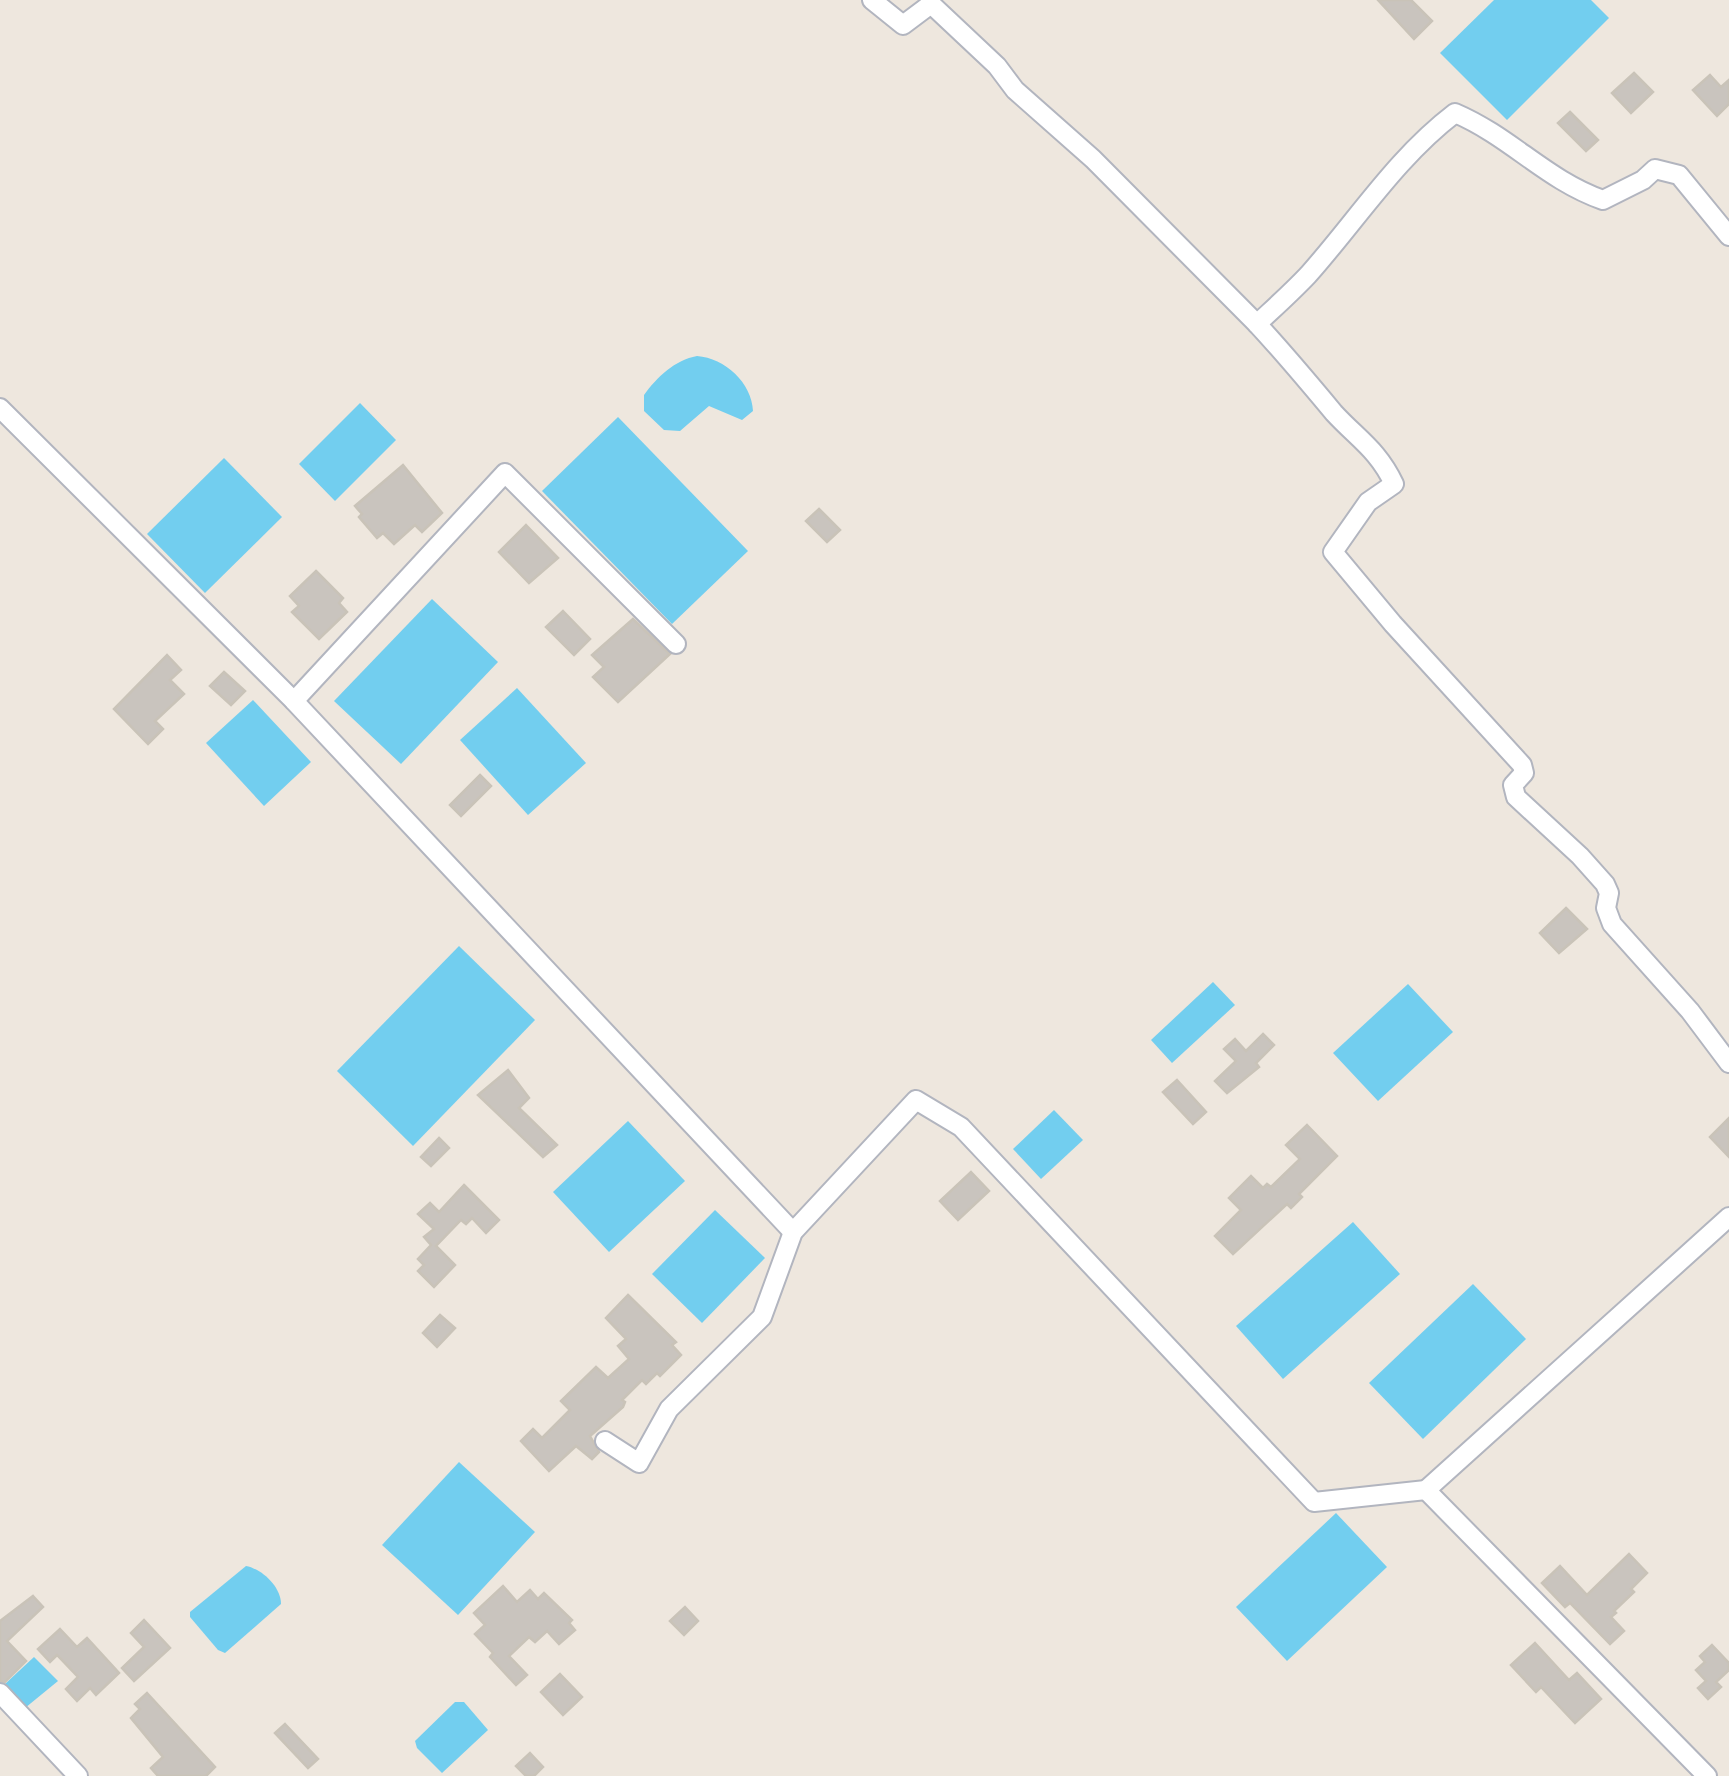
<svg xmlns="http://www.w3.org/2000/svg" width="1729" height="1776" viewBox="0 0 1729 1776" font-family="'PT Sans Narrow',sans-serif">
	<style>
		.water { fill: #72ceef }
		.building { fill: #c9c4be; stroke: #c9c3b8; stroke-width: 2.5 }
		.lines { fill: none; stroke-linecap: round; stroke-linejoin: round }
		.minor-casing { stroke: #b2b5bf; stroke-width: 22 }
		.minor { stroke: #fff; stroke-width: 18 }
	</style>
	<rect width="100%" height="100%" fill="#eee7de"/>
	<g class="water">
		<path d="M1494 0H1591L1609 18 1507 120 1440 53Z"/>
		<path d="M697 356C725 358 752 383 753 411L742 420 709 406 680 431 664 430 644 411V395C657 377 675 360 697 356Z"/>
		<path d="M360 403 396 440 335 501 299 464Z"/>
		<path d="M618 417 748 551 672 624 542 491Z"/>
		<path d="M224 458 282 517 205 593 147 534Z"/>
		<path d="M432 599 498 662 401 764 334 701Z"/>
		<path d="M517 688 586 763 528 815 460 740Z"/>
		<path d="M253 700 311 762 264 806 206 743Z"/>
		<path d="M459 946 535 1020 413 1146 337 1071Z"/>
		<path d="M1213 982 1235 1005 1172 1063 1151 1040Z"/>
		<path d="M1408 984 1453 1032 1378 1101 1333 1053Z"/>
		<path d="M1054 1110 1083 1140 1041 1179 1013 1149Z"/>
		<path d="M628 1121 685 1181 609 1252 553 1192Z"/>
		<path d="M715 1210 765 1258 702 1323 652 1274Z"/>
		<path d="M1353 1222 1400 1274 1283 1379 1236 1326Z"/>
		<path d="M1473 1284 1526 1339 1423 1439 1369 1383Z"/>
		<path d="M459 1462 535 1532 458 1615 382 1545Z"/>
		<path d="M1336 1513 1387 1567 1287 1661 1236 1607Z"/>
		<path d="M246 1566C262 1569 281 1587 281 1604L225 1653 218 1650 190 1617V1612Z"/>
		<path d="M34 1657 58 1681 25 1708 8 1693 5 1684Z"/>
		<path d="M455 1702H464L488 1730 442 1773 417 1748 415 1741Z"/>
	</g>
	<g class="building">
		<path d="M1378 0H1411L1432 21 1414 39Z"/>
		<path d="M1634 73 1653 92 1631 113 1612 93Z"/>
		<path d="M1710 75 1721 87 1729 80V104L1717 116 1693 90Z"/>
		<path d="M1570 112 1598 140 1586 151 1558 123Z"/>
		<path d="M403 465 442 513 422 532 415 525 394 544 383 533 377 538 359 517 362 514 355 506Z"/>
		<path d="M819 509 840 530 827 542 806 521Z"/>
		<path d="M526 525 558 558 529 583 499 552Z"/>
		<path d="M316 571 343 598 339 603 347 612 319 639 292 612 299 606 290 596Z"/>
		<path d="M563 611 590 639 574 655 546 627Z"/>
		<path d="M633 619 670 654 618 702 593 677 604 667 592 655Z"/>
		<path d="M167 655 181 670 170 680 184 694 155 721 163 729 148 744 114 709Z"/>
		<path d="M224 672 245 691 231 705 210 686Z"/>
		<path d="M480 775 491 786 461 816 450 805Z"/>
		<path d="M1566 908 1587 929 1559 953 1540 933Z"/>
		<path d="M1263 1034 1274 1045 1256 1063 1259 1067 1227 1093 1215 1081 1236 1061 1224 1049 1235 1039 1246 1051Z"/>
		<path d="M508 1070 529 1098 519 1108 557 1145 543 1157 478 1095Z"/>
		<path d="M1177 1080 1206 1112 1193 1124 1163 1092Z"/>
		<path d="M1729 1118V1157L1710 1137Z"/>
		<path d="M1307 1125 1337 1156 1299 1194 1302 1197 1291 1208 1287 1204 1233 1254 1215 1236 1241 1210 1229 1198 1251 1176 1263 1188 1267 1184 1271 1187 1300 1159 1286 1145Z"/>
		<path d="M439 1138 449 1148 431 1166 421 1157Z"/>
		<path d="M971 1172 989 1191 958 1220 940 1201Z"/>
		<path d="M464 1185 499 1220 486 1233 472 1218 466 1224 461 1220 436 1246 455 1265 434 1287 418 1271 424 1265 418 1259 431 1245 424 1237 434 1229 418 1214 430 1203 439 1212Z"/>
		<path d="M628 1295 676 1342 672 1345 681 1355 660 1376 657 1373 646 1384 642 1380 622 1400 625 1402 623 1407 590 1436 599 1452 592 1459 576 1446 549 1471 521 1441 533 1429 542 1438 570 1410 561 1401 596 1367 608 1378 629 1359 618 1346 626 1339 606 1318Z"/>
		<path d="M440 1315 455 1328 437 1347 423 1333Z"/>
		<path d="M1629 1554 1647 1573 1631 1589 1634 1592 1614 1611 1616 1613 1611 1617 1624 1631 1610 1644 1570 1603 1565 1607 1542 1583 1560 1566 1587 1595Z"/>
		<path d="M503 1586 517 1602 530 1590 538 1599 544 1593 572 1620 569 1623 575 1630 559 1644 547 1631 535 1642 529 1637 509 1656 527 1675 516 1685 490 1657 493 1653 475 1634 485 1625 474 1613Z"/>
		<path d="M33 1596 43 1607 7 1641 26 1661 5 1682 0 1681V1621Z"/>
		<path d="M685 1607 698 1621 684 1635 670 1621Z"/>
		<path d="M144 1620 170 1648 134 1681 122 1668 144 1647 131 1633Z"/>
		<path d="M60 1629 77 1647 87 1638 119 1673 96 1695 90 1688 77 1701 66 1689 78 1677 57 1655 50 1662 38 1649Z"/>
		<path d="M1535 1643 1569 1680 1577 1673 1601 1699 1575 1723 1541 1687 1536 1692 1511 1665Z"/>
		<path d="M1712 1645 1729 1663V1670L1716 1682 1721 1687 1708 1699 1698 1688 1706 1681 1696 1670 1705 1662 1700 1656Z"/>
		<path d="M560 1674 582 1697 563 1715 541 1692Z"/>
		<path d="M147 1693 215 1767 206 1776H158L151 1768 163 1757 131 1718 140 1709 135 1704Z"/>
		<path d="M285 1724 318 1759 308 1768 275 1733Z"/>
		<path d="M530 1753 543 1767 534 1776H526L516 1766Z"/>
	</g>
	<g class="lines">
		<g class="minor-casing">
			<g id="minor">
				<path d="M872 0 903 25 931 4 997 66 1015 90 1093 159 1257 324"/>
				<path d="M1729 236 1679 175 1655 169 1643 180 1603 200C1546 180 1511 137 1455 113 1396 158 1357 220 1308 275 1292 292 1274 308 1257 324 1284 353 1309 383 1334 413 1358 439 1378 450 1394 484L1368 502 1333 552 1393 624 1522 765 1524 773 1513 785 1516 797 1580 856 1605 884 1609 893 1606 908 1612 924 1690 1011 1729 1063"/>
				<path d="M0 408 294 701 793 1232"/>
				<path d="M294 701 505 473 676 644"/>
				<path d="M605 1441 639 1463 669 1409 762 1317 793 1232 916 1100 961 1127 1314 1502 1426 1490"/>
				<path d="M0 1693 78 1776"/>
				<path d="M1707 1776 1426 1490 1729 1217"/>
			</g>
		</g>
		<use href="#minor" class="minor"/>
	</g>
</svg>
